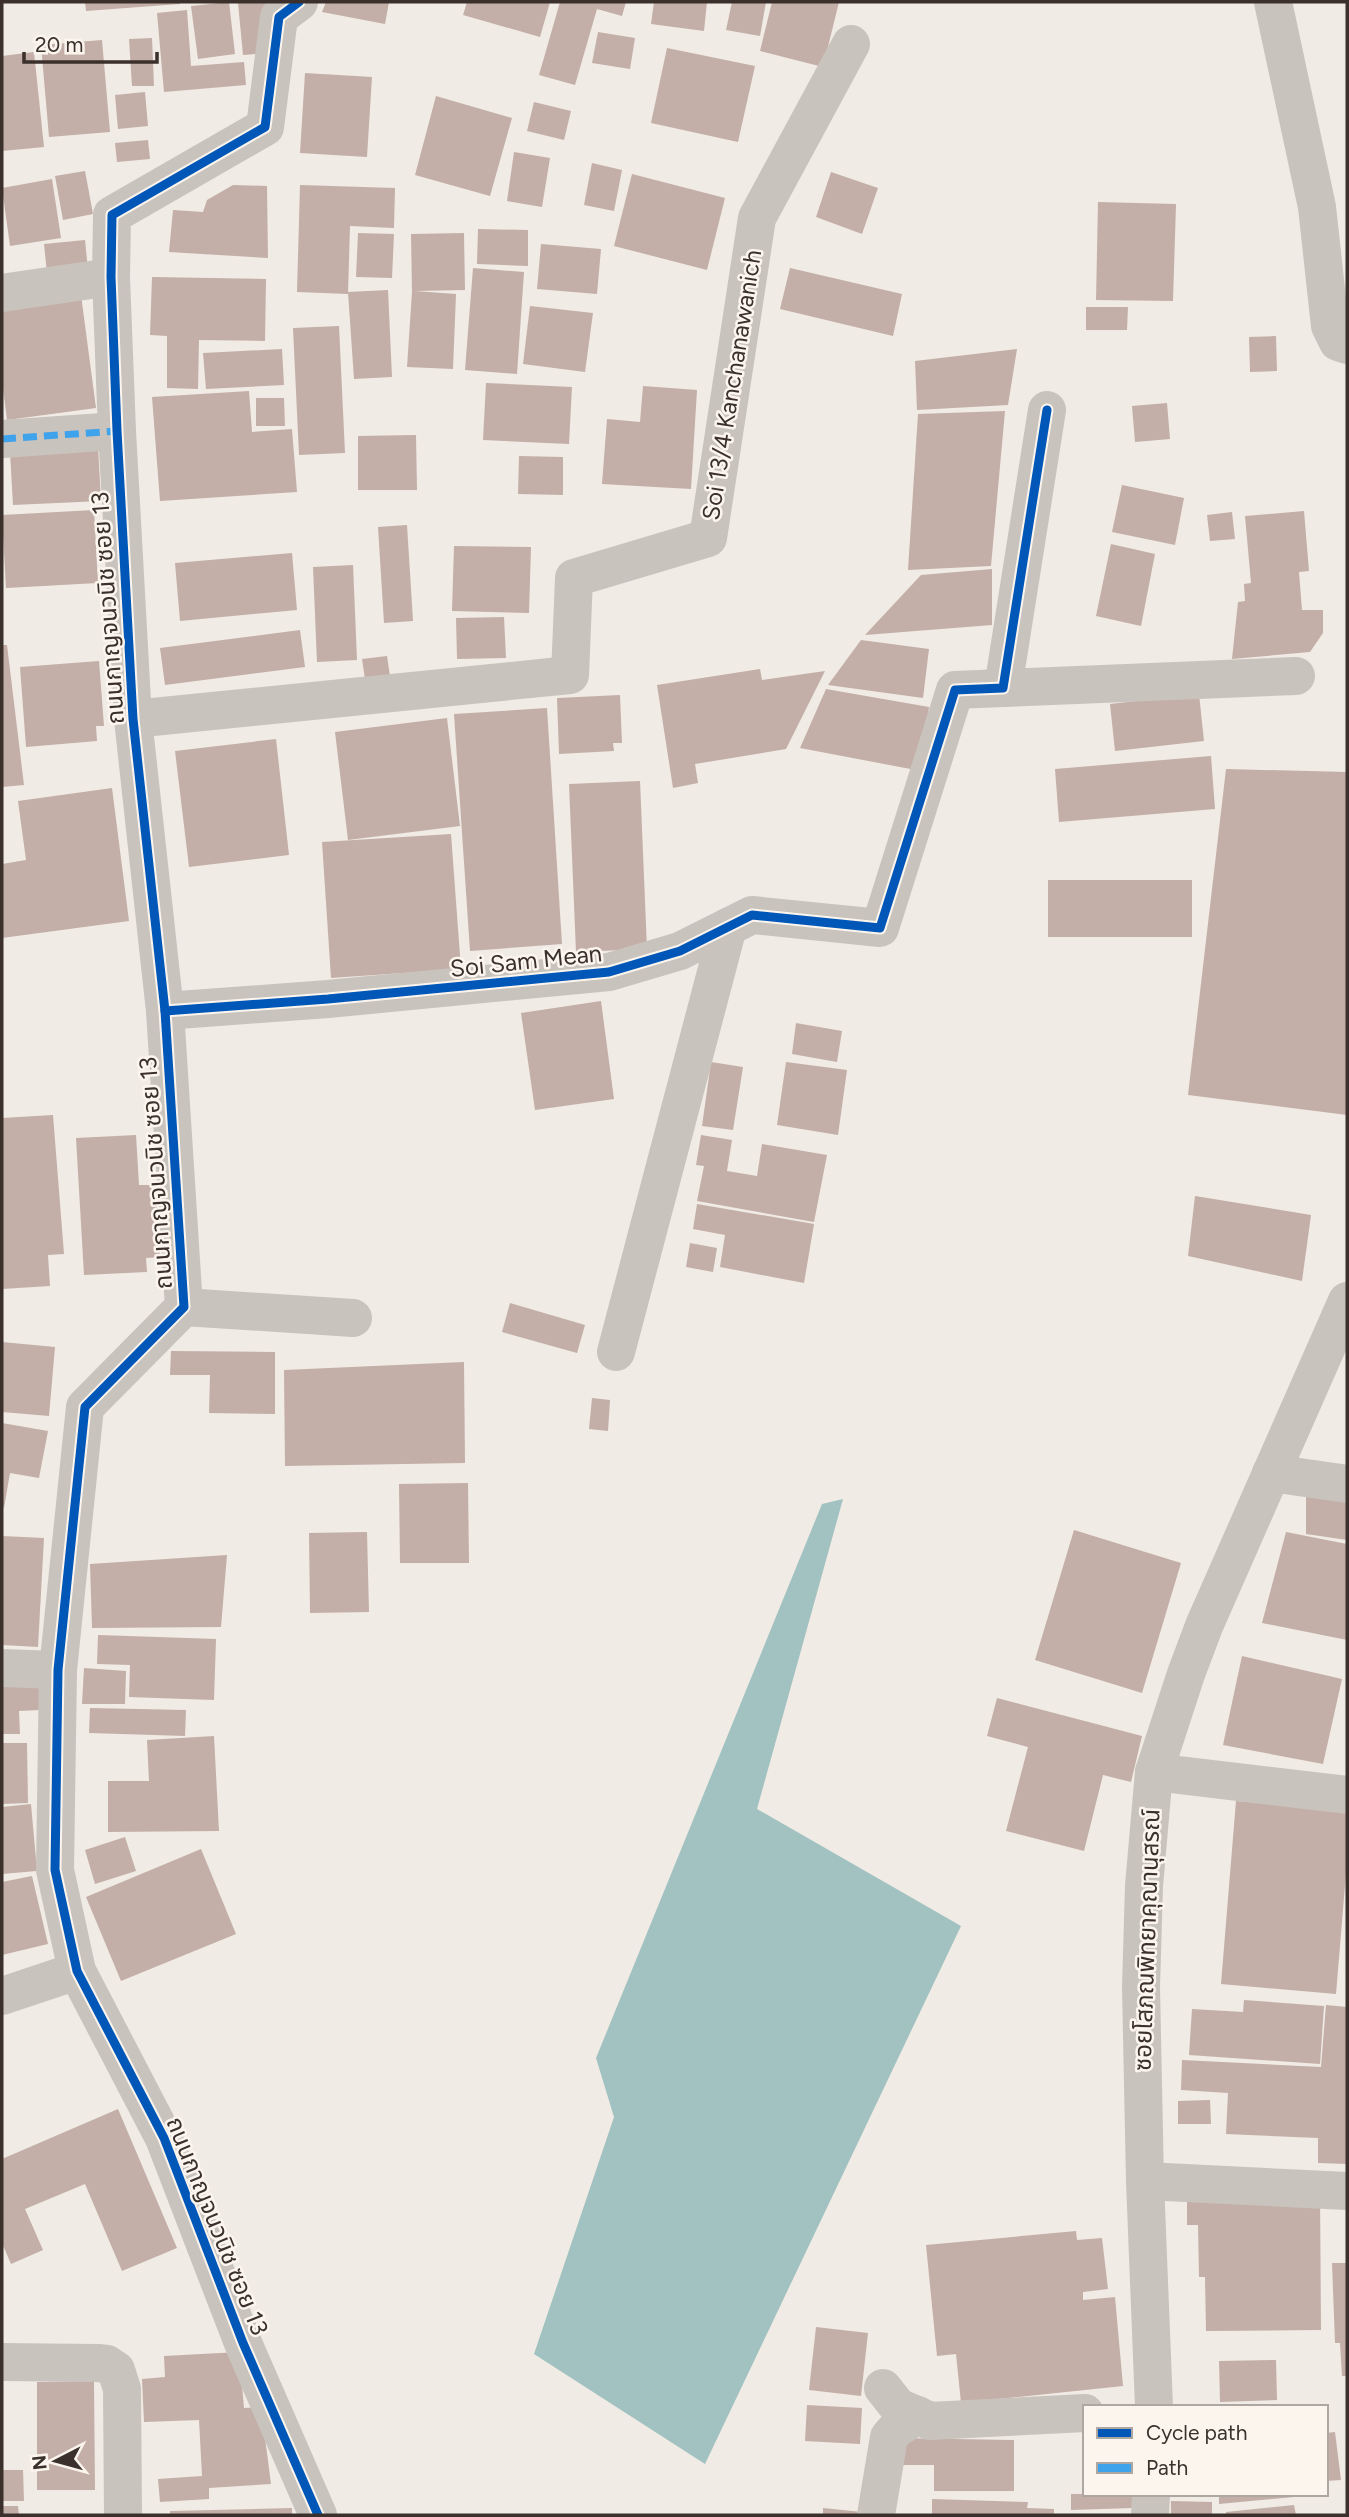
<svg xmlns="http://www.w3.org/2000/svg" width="1349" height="2517" viewBox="0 0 1349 2517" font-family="Figtree,'Noto Sans Thai',sans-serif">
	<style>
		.water { fill: #a1c2c1 }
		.building { fill: #c3afa7 }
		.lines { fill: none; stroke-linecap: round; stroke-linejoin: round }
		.minor { stroke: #c9c3be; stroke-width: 38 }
		.quiet { stroke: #3fa3eb; stroke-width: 7; stroke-dasharray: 14 7; stroke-linecap: butt }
		.cycleway-casing { stroke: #fbf5ee; stroke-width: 13 }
		.cycleway { stroke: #0057b8; stroke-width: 9 }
		.labels { text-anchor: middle; stroke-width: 5; stroke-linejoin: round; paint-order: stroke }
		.street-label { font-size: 24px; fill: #3b302b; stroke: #fbf5ee }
	</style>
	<rect width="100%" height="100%" fill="#f0ebe5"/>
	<path class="water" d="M843 1499 757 1809 961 1926 705 2464 534 2354 614 2117 596 2058 822 1504Z"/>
	<g class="building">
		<path d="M85 2H180V4L86 11Z"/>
		<path d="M229 2 235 54 198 59 191 6Z"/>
		<path d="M267 2 271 53 243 55 238 3Z"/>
		<path d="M326 2H389L385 24 322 12Z"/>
		<path d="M467 2H550L540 37 463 15Z"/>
		<path d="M560 2H626L622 16 597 9 575 85 539 75Z"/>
		<path d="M654 2H707L704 31 651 24Z"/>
		<path d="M732 2H766L760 36 726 30Z"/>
		<path d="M772 2H839L823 67 760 51Z"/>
		<path d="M187 10 191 66 244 62 246 85 164 92 157 13Z"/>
		<path d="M598 32 635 38 630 69 592 63Z"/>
		<path d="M152 38 154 86H132L129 39Z"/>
		<path d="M102 40 110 132 49 137 41 45Z"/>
		<path d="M667 48 755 66 738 142 651 123Z"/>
		<path d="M34 52 44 147 2 151V56Z"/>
		<path d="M305 73 372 77 367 157 300 153Z"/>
		<path d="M145 92 148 126 118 129 115 95Z"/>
		<path d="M436 96 512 118 490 196 415 175Z"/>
		<path d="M534 102 571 111 564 140 527 131Z"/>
		<path d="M148 140 150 159 117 162 115 143Z"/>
		<path d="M514 152 550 158 542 207 507 201Z"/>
		<path d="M592 163 622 170 614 211 584 205Z"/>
		<path d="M85 171 93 214 63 220 55 176Z"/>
		<path d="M831 172 878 188 862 234 816 217Z"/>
		<path d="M632 174 725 198 707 270 614 246Z"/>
		<path d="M52 179 61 238 10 246 2 188Z"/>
		<path d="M233 185 267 186 268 258 169 252 173 210 203 212 207 200Z"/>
		<path d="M300 185 395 188 394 228 350 226 348 294 297 292Z"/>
		<path d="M1098 202 1176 204 1173 301 1096 300Z"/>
		<path d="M478 229 528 230V266L477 264Z"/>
		<path d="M358 233 394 234 392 278 356 277Z"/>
		<path d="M464 233 465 290 415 291 456 294 453 369 407 367 412 292 411 234Z"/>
		<path d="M85 240 88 270 47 273 44 244Z"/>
		<path d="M541 244 601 249 597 294 537 289Z"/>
		<path d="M473 268 524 272 517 374 465 370Z"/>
		<path d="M790 268 902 294 893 336 780 309Z"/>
		<path d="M152 277 266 279 265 341 199 340 198 389 167 388V336L150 335Z"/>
		<path d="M388 290 392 377 354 379 348 292Z"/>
		<path d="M81 295 96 408 7 420 2 380V305Z"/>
		<path d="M530 306 593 313 585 372 523 364Z"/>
		<path d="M1086 307H1128L1127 330H1086Z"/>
		<path d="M339 326 345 453 299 455 293 328Z"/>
		<path d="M1276 336 1277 371 1250 372 1249 337Z"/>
		<path d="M282 349 284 385 206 389 203 353Z"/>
		<path d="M1017 349 1008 405 917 410 915 361Z"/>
		<path d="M486 383 572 387 569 444 483 440Z"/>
		<path d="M643 386 697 390 691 489 602 484 607 419 640 422Z"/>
		<path d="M249 391 252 432 292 429 297 492 160 501 152 397Z"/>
		<path d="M256 398H284L285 426H256Z"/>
		<path d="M1167 403 1170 439 1135 442 1132 406Z"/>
		<path d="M1005 411 991 566 908 570 918 414Z"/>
		<path d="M416 435 417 490H358V436Z"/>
		<path d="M98 447 101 501 13 505 10 452Z"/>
		<path d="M519 456 563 457V495L518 494Z"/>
		<path d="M1122 485 1184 498 1175 545 1112 532Z"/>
		<path d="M94 510 98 583 6 588 2 515Z"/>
		<path d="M1304 511 1309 571 1299 572 1302 610H1323V633L1310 652 1232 659 1238 602 1245 601 1244 584 1251 583 1245 516Z"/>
		<path d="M1232 512 1235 539 1210 541 1207 515Z"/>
		<path d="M407 525 413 621 384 623 378 527Z"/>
		<path d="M1111 544 1155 554 1141 626 1096 616Z"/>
		<path d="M454 546 531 547 529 613 452 611Z"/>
		<path d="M292 553 297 610 180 621 175 563Z"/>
		<path d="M353 565 357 660 317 662 313 567Z"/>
		<path d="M992 569V625L865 635 921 575Z"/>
		<path d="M504 617 506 658 457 659 456 618Z"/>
		<path d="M300 630 305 667 165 685 160 648Z"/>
		<path d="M861 640 929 649 923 698 828 685Z"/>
		<path d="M2 645H7L24 785 2 787Z"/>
		<path d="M387 656 390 676 365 679 362 659Z"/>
		<path d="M99 661 104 726H96L97 741 26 747 20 667Z"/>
		<path d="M760 669 762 680 825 671 786 749 695 764 698 783 673 788 657 685Z"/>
		<path d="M826 689 929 707 921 771 800 748Z"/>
		<path d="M1199 694 1204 741 1115 751 1110 704Z"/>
		<path d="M620 695 622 743H613L614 751 559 754 557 698Z"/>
		<path d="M547 708 562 944 470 951 454 714Z"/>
		<path d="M447 718 460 826 348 840 335 732Z"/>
		<path d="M276 739 289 855 189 867 175 751Z"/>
		<path d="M1211 756 1215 809 1059 822 1055 769Z"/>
		<path d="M1226 769 1347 772V1115L1188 1095Z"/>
		<path d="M640 781 647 949 576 952 569 784Z"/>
		<path d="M112 788 129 921 2 938V864L26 860 18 801Z"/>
		<path d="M451 834 461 969 331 978 322 842Z"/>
		<rect x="1048" y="880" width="144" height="57"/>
		<path d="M601 1001 614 1099 535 1110 521 1013Z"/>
		<path d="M796 1023 842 1031 837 1062 792 1054Z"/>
		<path d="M711 1062 743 1067 733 1130 702 1126Z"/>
		<path d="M786 1062 847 1070 838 1135 777 1125Z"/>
		<path d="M53 1115 64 1254 48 1255 50 1286 2 1289V1118Z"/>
		<path d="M136 1135 139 1185H156L160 1257 146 1258 147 1272 84 1275 76 1138Z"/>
		<path d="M701 1135 732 1140 727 1171 757 1176 762 1144 827 1155 814 1222 697 1201 704 1166 696 1165Z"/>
		<path d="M1195 1196 1311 1215 1302 1281 1188 1256Z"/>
		<path d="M697 1204 814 1224 804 1283 720 1267 725 1235 693 1229Z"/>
		<path d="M690 1243 717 1248 713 1272 686 1267Z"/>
		<path d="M510 1303 585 1325 577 1353 502 1332Z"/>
		<path d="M2 1342 55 1347 49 1416 2 1412Z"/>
		<path d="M171 1351 275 1352V1414L209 1413 210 1375H170Z"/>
		<path d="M464 1362 465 1463 285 1466 284 1370Z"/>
		<path d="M592 1398 610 1400 608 1431 589 1429Z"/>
		<path d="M2 1423 48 1431 39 1478 10 1473 4 1508 2 1507Z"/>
		<path d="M468 1483 469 1563H400L399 1484Z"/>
		<path d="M1306 1493 1347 1498V1540L1306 1534Z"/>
		<path d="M1074 1530 1181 1563 1142 1693 1035 1660Z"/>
		<path d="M367 1532 369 1612 310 1613 309 1533Z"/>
		<path d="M1286 1532 1347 1544V1640L1262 1623Z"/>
		<path d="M2 1536 44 1538 38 1647 2 1645Z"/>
		<path d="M227 1555 221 1627 92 1628 90 1564Z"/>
		<path d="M98 1635 216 1639 214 1700 129 1697 130 1665 97 1664Z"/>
		<path d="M1242 1656 1342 1679 1323 1764 1223 1745Z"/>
		<path d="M84 1668 126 1671 125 1704H82Z"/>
		<path d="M38 1672 40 1710 19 1711 20 1734H2V1674Z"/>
		<path d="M997 1698 1142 1736 1131 1782 1103 1775 1084 1851 1006 1831 1028 1747 987 1736Z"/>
		<path d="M90 1708 186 1710 185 1736 89 1733Z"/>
		<path d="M214 1736 219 1831 108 1832V1781H149L147 1740Z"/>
		<path d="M2 1743H27L28 1803 2 1804Z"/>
		<path d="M1236 1801 1347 1810V1861L1336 1994 1221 1984Z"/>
		<path d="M31 1804 37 1871 2 1874V1807Z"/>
		<path d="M125 1837 136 1871 95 1884 85 1850Z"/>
		<path d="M201 1849 236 1934 121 1981 86 1897Z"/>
		<path d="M32 1876 48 1944 2 1955V1882Z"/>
		<path d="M1244 2000 1324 2006 1320 2064 1189 2055 1192 2009 1243 2012Z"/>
		<path d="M1326 2005 1347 2007V2164L1318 2163V2138L1226 2134 1228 2093 1181 2090 1182 2060 1321 2067Z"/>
		<path d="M1210 2100 1211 2124H1178V2101Z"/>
		<path d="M118 2109 177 2248 122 2271 85 2184 25 2209 43 2250 11 2264 2 2243V2159Z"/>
		<path d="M1320 2191 1321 2330 1206 2331 1205 2277H1199L1198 2225H1187V2192Z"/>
		<path d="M1076 2231 1077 2240 1102 2238 1108 2289 1083 2292V2300L1115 2297 1123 2386 961 2403 956 2354 937 2356 926 2245Z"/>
		<path d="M1332 2263H1347V2376H1342L1340 2343H1335Z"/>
		<path d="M816 2327 868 2333 861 2396 809 2390Z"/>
		<path d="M239 2352 244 2408 261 2407 271 2484 209 2488V2499L160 2502 158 2479 202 2476 199 2420 144 2422 142 2379 165 2377 164 2356Z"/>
		<path d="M1276 2360 1277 2400 1220 2402 1219 2361Z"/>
		<path d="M94 2381 95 2490H37V2382Z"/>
		<path d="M807 2405 862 2408 860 2444 805 2441Z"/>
		<path d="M1335 2432 1341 2480 1326 2481V2433Z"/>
		<path d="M894 2438 1014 2440V2491H934V2465H894Z"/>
		<path d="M2 2470H23L24 2501H2Z"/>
		<path d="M1071 2494H1133V2508L1071 2510Z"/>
		<path d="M1219 2494H1305V2496L1219 2504Z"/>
		<path d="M932 2499 1028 2502 1027 2508 1054 2509V2515H932Z"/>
		<path d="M1171 2501 1212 2502V2515H1171Z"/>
		<path d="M1294 2505 1296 2515H1226V2512Z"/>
		<path d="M2 2506H18L19 2515H2Z"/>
		<path d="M292 2508V2515H170V2511Z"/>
		<path d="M823 2508 862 2512 861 2515H823Z"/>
	</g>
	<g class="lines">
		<g class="minor">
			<path d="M299 2 279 17 265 127 112 215 111 277 117 431 133 719 165 1011 184 1307 85 1407 58 1670 55 1870 77 1971 164 2138 243 2343 318 2515"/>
			<path d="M1273 2 1317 207 1330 326 1338 342 1347 345"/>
			<path d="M2 293 111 277"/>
			<path d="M2 439 117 431"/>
			<path d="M1003 688 1296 676"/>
			<path d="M133 719 570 675 574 578 708 538 757 218 851 44"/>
			<path d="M165 1011 328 999 609 972 680 951 752 915 880 928 955 690 1003 688 1047 410"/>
			<path d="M184 1307 353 1318"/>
			<path d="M616 1352 728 927"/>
			<path d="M1271 1473 1347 1484"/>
			<path d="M2 1668 58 1670"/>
			<path d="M1154 1772 1347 1795"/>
			<path d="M2 1996 77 1971"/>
			<path d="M1145 2181 1347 2191"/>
			<path d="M2 2362 98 2363 107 2364 116 2370 122 2389 123 2515"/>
			<path d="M883 2388 898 2407 930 2421 1085 2413"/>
			<path d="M1154 2407 1145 2181 1141 1987 1144 1886 1154 1772 1186 1674 1204 1626 1347 1301"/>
			<path d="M876 2515 889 2437 896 2429 918 2415"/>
			<path d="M1150 2515 1151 2494"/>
		</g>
		<path class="quiet" d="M2 439 117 431"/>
		<g class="cycleway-casing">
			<g id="cycleway">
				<path d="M299 2 279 17 265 127 112 215 111 277 117 431 133 719 165 1011 184 1307 85 1407 58 1670 55 1870 77 1971 164 2138 243 2343 318 2515"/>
				<path d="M165 1011 328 999 609 972 680 951 752 915 880 928 955 690 1003 688 1047 410"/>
			</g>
		</g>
		<use href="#cycleway" class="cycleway"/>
	</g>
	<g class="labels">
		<g class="street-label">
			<text transform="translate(732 385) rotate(-81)" y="8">Soi 13/4 Kanchanawanich</text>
			<text transform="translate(108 608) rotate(-94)" y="8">ถนนกาญจนวนิช ซอย 13</text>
			<text transform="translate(526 961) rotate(-6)" y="8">Soi Sam Mean</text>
			<text transform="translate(156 1173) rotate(-94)" y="8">ถนนกาญจนวนิช ซอย 13</text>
			<text transform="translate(1147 1940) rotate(-88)" y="8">ซอยโสภณพิทยาคุณานุสรณ์</text>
			<text transform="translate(217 2226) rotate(68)" y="8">ถนนกาญจนวนิช ซอย 13</text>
		</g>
	</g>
	<rect width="1349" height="2517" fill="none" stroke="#3b302b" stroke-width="7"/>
	<rect x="1083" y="2405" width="245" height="91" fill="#fbf5ee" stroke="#aea6a0" stroke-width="2"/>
	<rect x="1097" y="2428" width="35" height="10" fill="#0057b8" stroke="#aea6a0" stroke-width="2"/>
	<text x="1146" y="2440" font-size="21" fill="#3b302b">Cycle path</text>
	<rect x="1097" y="2463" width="35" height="10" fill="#3fa3eb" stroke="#aea6a0" stroke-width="2"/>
	<text x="1146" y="2475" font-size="21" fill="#3b302b">Path</text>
	<g transform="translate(56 2461) rotate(264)" stroke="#fbf5ee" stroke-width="5" paint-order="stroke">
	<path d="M0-5L12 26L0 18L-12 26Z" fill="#3b302b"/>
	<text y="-10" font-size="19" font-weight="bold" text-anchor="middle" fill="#3b302b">N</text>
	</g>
	<path d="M24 52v10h133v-10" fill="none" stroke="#3b302b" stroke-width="3.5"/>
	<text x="35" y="52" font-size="21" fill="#3b302b" stroke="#fbf5ee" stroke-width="5" paint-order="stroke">20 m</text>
</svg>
